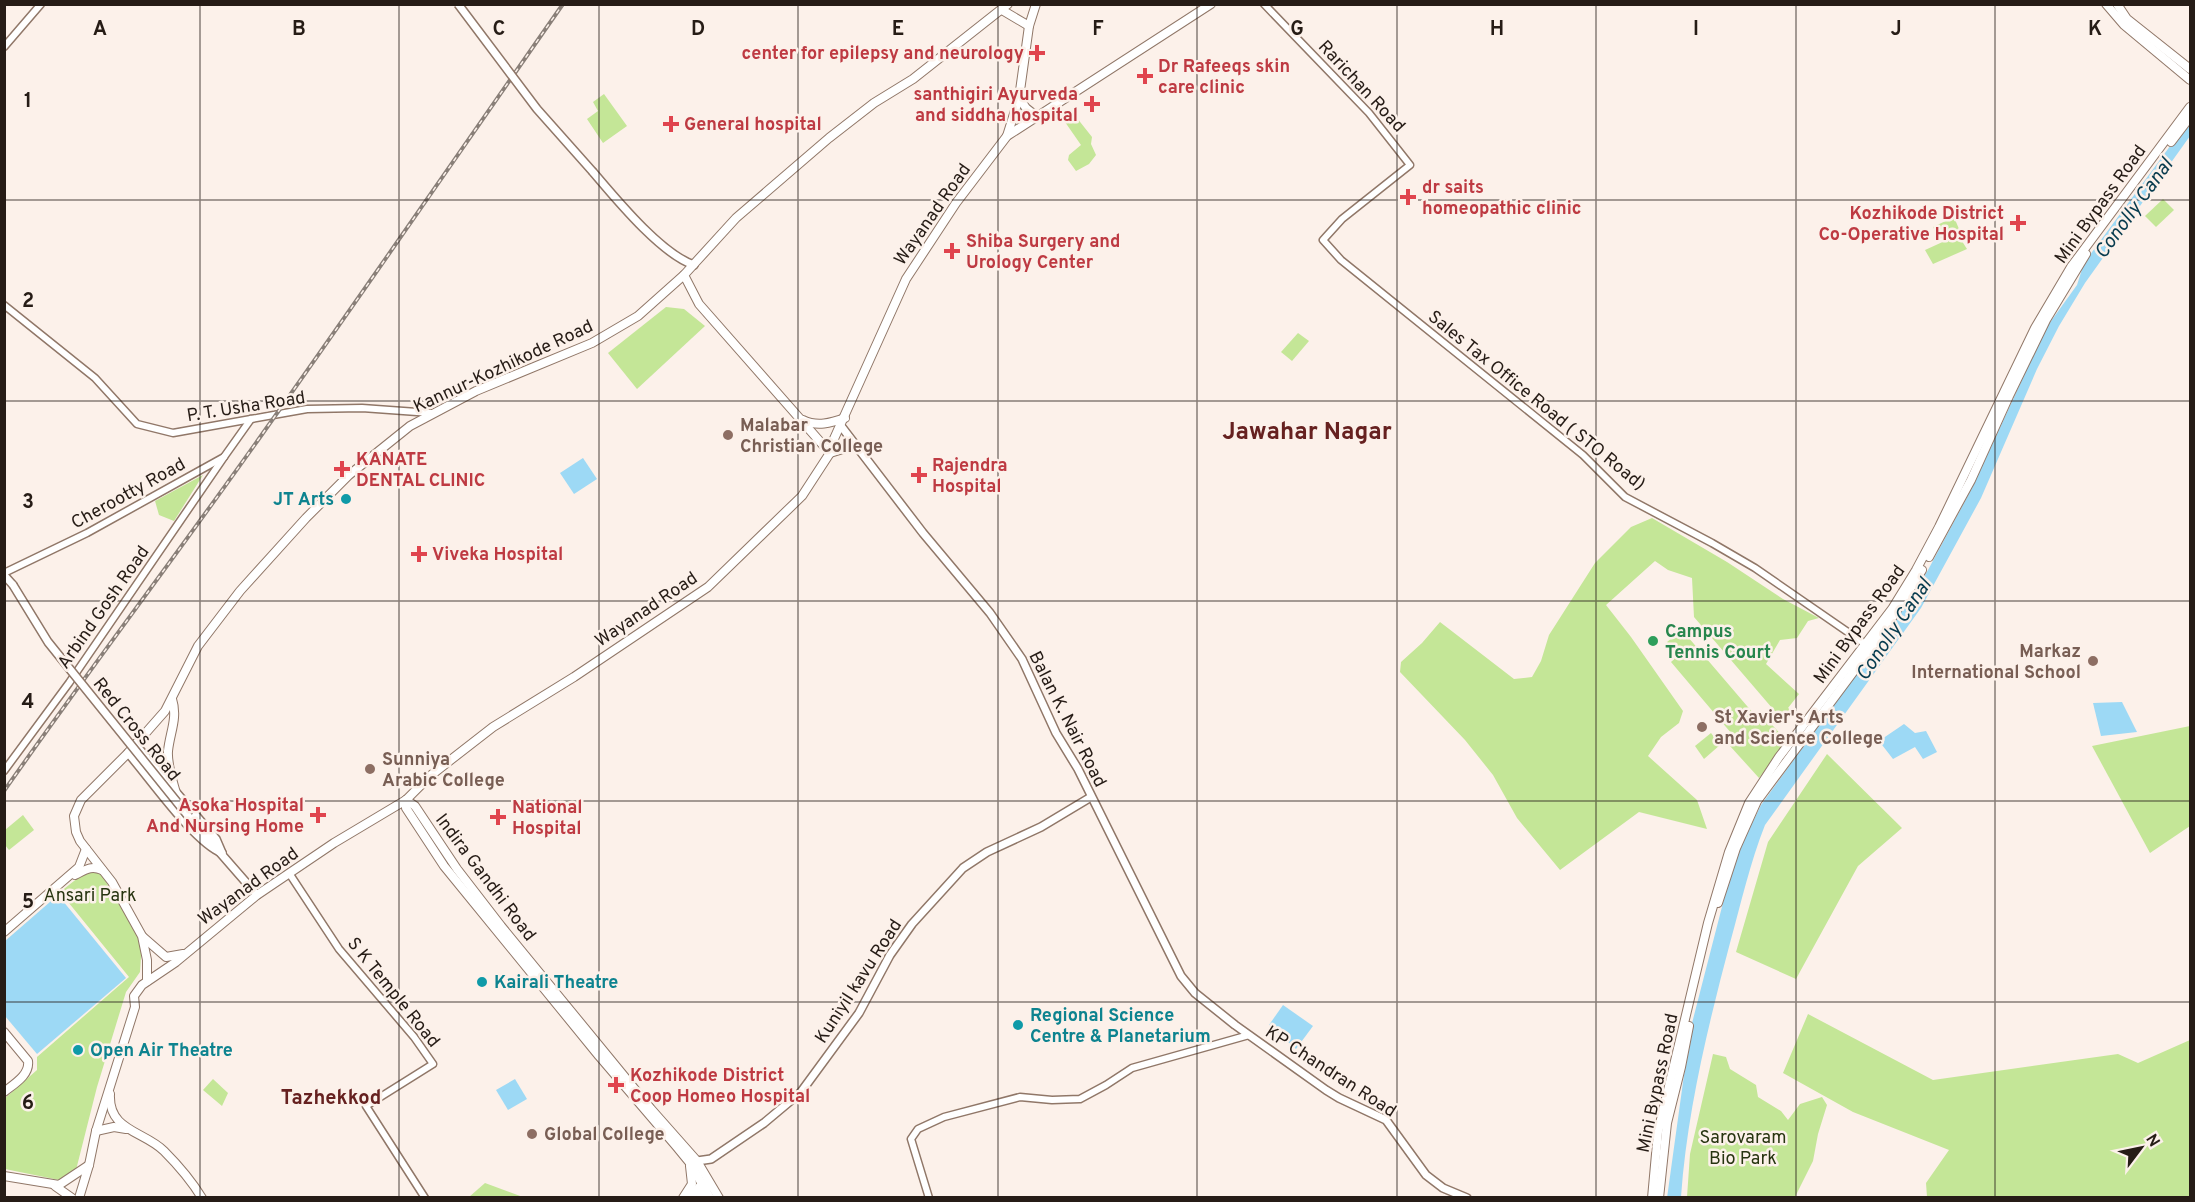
<svg xmlns="http://www.w3.org/2000/svg" width="2195" height="1202" viewBox="0 0 2195 1202" font-family="Overpass,sans-serif">
	<style>
		.green { fill: #c4e697 }
		.water { fill: #9dd9f5 }
		.lines { fill: none; stroke-linecap: round; stroke-linejoin: round }
		.tertiary-casing { stroke: #907768; stroke-width: 9 }
		.secondary-casing { stroke: #907768; stroke-width: 10 }
		.primary-casing { stroke: #907768; stroke-width: 10 }
		.tertiary { stroke: #fff; stroke-width: 6 }
		.secondary { stroke: #fff; stroke-width: 7 }
		.primary { stroke: #fff; stroke-width: 8 }
		.rail-casing { stroke: #897f78; stroke-width: 4 }
		.rail { stroke: #fcf1ea; stroke-width: 1.5; stroke-dasharray: 4.5; stroke-linecap: butt }
		.secondary-bridge-casing { stroke: #907768; stroke-width: 10; stroke-linecap: butt }
		.secondary-bridge { stroke: #fff; stroke-width: 7 }
		.grid { fill: none; stroke: #261c16; stroke-width: 1.5; stroke-opacity: 0.55 }
		.health-dot { fill: #e0444e; stroke: #fcf1ea; stroke-width: 2 }
		.education-dot { fill: #8d6e63; stroke: #fcf1ea; stroke-width: 2 }
		.culture-dot { fill: #0f9aa8; stroke: #fcf1ea; stroke-width: 2 }
		.leisure-dot { fill: #2e9e5b; stroke: #fcf1ea; stroke-width: 2 }
		.labels { text-anchor: middle; stroke-width: 5; stroke-linejoin: round; paint-order: stroke }
		.health-label { font-size: 18px; font-weight: bold; fill: #be3a42; stroke: #fcf1ea; text-anchor: start }
		.street-label { font-size: 18px; fill: #261c16; stroke: #fcf1ea }
		.education-label { font-size: 18px; font-weight: bold; fill: #785e54; stroke: #fcf1ea; text-anchor: start }
		.culture-label { font-size: 18px; font-weight: bold; fill: #0d838f; stroke: #fcf1ea; text-anchor: start }
		.leisure-label { font-size: 18px; font-weight: bold; fill: #27864d; stroke: #fcf1ea; text-anchor: start }
		.park-label { font-size: 18px; fill: #273410; stroke: #fcf1ea }
		.water-label { font-size: 20px; font-style: italic; fill: #073b4e; stroke: #fcf1ea }
		.neighbourhood-label { font-size: 20px; font-weight: bold; fill: #662120; stroke: #fcf1ea }
		.district-label { font-size: 24px; font-weight: bold; fill: #662120; stroke: #fcf1ea }
		.grid-label { font-size: 20px; text-anchor: middle; font-weight: bold; fill: #261c16; stroke: #fcf1ea; stroke-width: 5; stroke-linejoin: round; paint-order: stroke }
	</style>
	<rect width="100%" height="100%" fill="#fcf1ea"/>
	<g class="green">
		<path d="M604 94 627 126 603 143 587 119 598 111 593 102Z"/>
		<path d="M1073 113 1092 137 1091 144 1096 155 1089 164 1076 171 1068 160 1069 155 1081 145 1065 122Z"/>
		<path d="M2163 199 2174 210 2156 227 2145 216Z"/>
		<path d="M1954 217 1959 229 1939 239 1933 227Z"/>
		<path d="M1958 235 1967 249 1933 264 1925 250Z"/>
		<path d="M666 307 684 309 705 326 637 389 608 353Z"/>
		<path d="M1298 333 1309 341 1292 361 1281 352Z"/>
		<path d="M203 475 174 521 159 515 155 501Z"/>
		<path d="M1652 518 1727 562 1783 599 1819 618 1808 621 1797 638 1780 640 1766 664 1799 694 1788 708 1792 711 1784 722 1694 617 1692 578 1668 570 1655 561 1606 605 1631 637 1683 711 1679 723 1661 737 1648 756 1697 800 1707 829 1639 812 1560 870 1517 818 1493 775 1465 740 1400 672 1401 662 1422 643 1440 622 1514 679 1532 677 1541 661 1549 635 1595 563 1631 527Z"/>
		<path d="M1682 630 1759 720 1764 716 1787 741 1759 778 1730 746 1737 740 1671 662 1678 655 1667 642Z"/>
		<path d="M2190 726V826L2150 853 2092 746Z"/>
		<path d="M1711 733 1720 745 1704 759 1695 746Z"/>
		<path d="M1827 754 1902 828 1858 866 1796 979 1736 952 1768 842Z"/>
		<path d="M23 815 34 830 9 850 5 845V830Z"/>
		<path d="M88 870 100 872 142 942 140 972 126 992 97 1087 76 1170 59 1180 5 1169 4 1099 37 1070V1057L129 977 60 892Z"/>
		<path d="M1808 1014 1933 1080 2118 1054 2138 1063 2190 1040V1197H1927L1926 1183 1949 1150 1853 1112 1783 1073Z"/>
		<path d="M1713 1054 1726 1057 1730 1069 1756 1085 1758 1097 1781 1111 1788 1120 1800 1104 1822 1097 1827 1105 1818 1134 1813 1161 1795 1197H1687L1690 1154Z"/>
		<path d="M213 1079 228 1093 222 1106 203 1090Z"/>
		<path d="M485 1183 523 1197H469Z"/>
	</g>
	<g class="water">
		<path d="M2190 119V136L2085 283 2059 326 2037 369 1981 498 1921 608 1765 825C1750 863 1741 903 1730 943 1708 1026 1687 1112 1681 1197L1667 1198 1684 1075 1692 1035 1690 1031 1724 899 1739 850 1761 805 1906 605 1928 570 1972 488 2046 328 2077 285 2084 263Z"/>
		<path d="M583 458 597 479 574 494 560 473Z"/>
		<path d="M2122 702 2137 732 2101 736 2093 703Z"/>
		<path d="M1904 724 1915 733 1926 731 1937 752 1923 759 1915 747 1893 759 1879 741Z"/>
		<path d="M58 895 126 978 37 1054 5 1016V941Z"/>
		<path d="M1283 1005 1313 1026 1296 1049 1269 1025Z"/>
		<path d="M515 1079 527 1099 508 1110 496 1090Z"/>
	</g>
	<g class="lines">
		<g class="tertiary-casing">
			<g id="tertiary">
				<path d="M1264 4 1369 113 1410 165 1342 219 1323 240 1341 260 1583 455 1625 497 1712 543 1755 568 1868 646"/>
				<path d="M4 47 41 4"/>
				<path d="M4 305 95 378 137 424 173 433 307 409 362 408 431 413"/>
				<path d="M4 573 87 533 224 457 251 419"/>
				<path d="M4 771 69 683 224 457"/>
				<path d="M289 873 339 949 414 1037 433 1064 366 1106 425 1198"/>
				<path d="M929 1198 911 1139 918 1129 944 1117 1020 1097 1052 1100 1080 1099 1106 1085 1132 1068 1249 1035"/>
			</g>
		</g>
		<g class="secondary-casing">
			<g id="secondary">
				<path d="M593 172C616 199 661 254 694 265"/>
				<path d="M841 426 923 533 990 613 1022 659 1056 733 1078 769 1174 962 1181 976 1195 993 1235 1025 1326 1090 1339 1098 1386 1120 1426 1175 1443 1188 1467 1198"/>
				<path d="M4 575 13 585"/>
				<path d="M135 744 216 839 222 853"/>
				<path d="M128 753C150 778 194 842 222 853"/>
				<path d="M189 817 257 895"/>
				<path d="M697 1161 711 1159 764 1123 801 1092 859 1013 890 955 912 924 963 868 987 852 1041 827 1091 797"/>
			</g>
		</g>
		<g class="primary-casing">
			<g id="primary">
				<path d="M2106 4 2124 25 2190 80"/>
				<path d="M2117 4 2127 19 2190 69"/>
				<path d="M1002 10 1029 26"/>
				<path d="M1019 98 1026 108 1036 116"/>
				<path d="M1007 136 1019 98 1029 26 1036 4"/>
				<path d="M2171 142 2190 117"/>
				<path d="M684 275 699 304 830 453"/>
				<path d="M803 420C817 427 831 423 845 418"/>
				<path d="M830 453 856 445"/>
				<path d="M1929 557 1971 480 2009 396 2046 320 2086 254"/>
				<path d="M172 699C178 718 170 732 168 751 167 764 172 779 176 793"/>
				<path d="M406 800 415 806 457 869 501 926 651 1109 697 1161 719 1198"/>
				<path d="M406 800V808L444 866 599 1056 676 1146 690 1163 710 1198"/>
				<path d="M75 875C85 870 91 865 102 870"/>
				<path d="M1718 903 1736 848 1757 801 1883 632 1922 570"/>
				<path d="M4 932 79 867 86 849"/>
				<path d="M143 937 166 957 183 954"/>
				<path d="M147 981V960L142 936 112 882 80 841 76 832 74 816 81 800 128 753 165 711 198 646 240 591 306 518 349 475 410 426 476 391 592 343 638 316 684 275 736 218 829 138 874 103 913 79 1008 4"/>
				<path d="M4 1032 28 1061C30 1075 14 1084 4 1092"/>
				<path d="M110 1094C108 1131 144 1131 164 1151 178 1165 191 1180 202 1198"/>
				<path d="M96 1131 114 1127 126 1129"/>
				<path d="M4 1176 59 1185 89 1165"/>
				<path d="M55 1186 72 1198"/>
				<path d="M79 1198 89 1165 96 1131 135 1007 134 996 142 985 176 962 257 895 334 843 406 800 430 776 493 727 574 677 708 587 802 496 830 453 833 441 906 279 956 203 1007 136 1211 4"/>
				<path d="M683 1198 692 1184 690 1166"/>
				<path d="M689 1198 702 1184H706"/>
				<path d="M699 1198 708 1187"/>
				<path d="M1652 1198 1658 1132 1708 923 1729 852 1749 803 1779 757 1892 609 1916 570 1939 527 2035 328 2071 267 2190 107"/>
				<path d="M1659 1198 1667 1123 1681 1067 1689 1026"/>
			</g>
		</g>
		<use href="#tertiary" class="tertiary"/>
		<use href="#secondary" class="secondary"/>
		<use href="#primary" class="primary"/>
		<g class="rail-casing">
			<path id="rail" d="M4 791C89 670 178 553 263 433 364 291 463 147 563 4"/>
		</g>
		<use href="#rail" class="rail"/>
		<g class="secondary-bridge-casing">
			<g id="secondary-bridge">
				<path d="M458 4 537 109 593 172"/>
				<path d="M13 585 48 642 189 817"/>
			</g>
		</g>
		<use href="#secondary-bridge" class="secondary-bridge"/>
	</g>
	<path class="grid" d="M200 4V1198M399 4V1198M599 4V1198M798 4V1198M998 4V1198M1197 4V1198M1397 4V1198M1596 4V1198M1796 4V1198M1995 4V1198M4 200H2190M4 401H2190M4 601H2190M4 801H2190M4 1002H2190"/>
	<g class="health-dot">
		<path d="M1034 44h6v6h6v6h-6v6h-6v-6h-6v-6h6z"/>
		<path d="M1142 67h6v6h6v6h-6v6h-6v-6h-6v-6h6z"/>
		<path d="M1089 95h6v6h6v6h-6v6h-6v-6h-6v-6h6z"/>
		<path d="M668 115h6v6h6v6h-6v6h-6v-6h-6v-6h6z"/>
		<path d="M1405 188h6v6h6v6h-6v6h-6v-6h-6v-6h6z"/>
		<path d="M2015 214h6v6h6v6h-6v6h-6v-6h-6v-6h6z"/>
		<path d="M949 242h6v6h6v6h-6v6h-6v-6h-6v-6h6z"/>
		<path d="M339 460h6v6h6v6h-6v6h-6v-6h-6v-6h6z"/>
		<path d="M916 466h6v6h6v6h-6v6h-6v-6h-6v-6h6z"/>
		<path d="M416 545h6v6h6v6h-6v6h-6v-6h-6v-6h6z"/>
		<path d="M315 806h6v6h6v6h-6v6h-6v-6h-6v-6h6z"/>
		<path d="M495 808h6v6h6v6h-6v6h-6v-6h-6v-6h6z"/>
		<path d="M613 1076h6v6h6v6h-6v6h-6v-6h-6v-6h6z"/>
	</g>
	<g class="education-dot">
		<circle cx="728" cy="435" r="6"/>
		<circle cx="2093" cy="661" r="6"/>
		<circle cx="1702" cy="727" r="6"/>
		<circle cx="370" cy="769" r="6"/>
		<circle cx="532" cy="1134" r="6"/>
	</g>
	<g class="culture-dot">
		<circle cx="346" cy="499" r="6"/>
		<circle cx="482" cy="982" r="6"/>
		<circle cx="1018" cy="1025" r="6"/>
		<circle cx="78" cy="1050" r="6"/>
	</g>
	<circle class="leisure-dot" cx="1653" cy="641" r="6"/>
	<g class="labels">
		<g class="health-label">
			<text x="1024" y="59" text-anchor="end">center for epilepsy and neurology</text>
			<text x="1158" y="72">Dr Rafeeqs skin<tspan x="1158" dy="21">care clinic</tspan></text>
			<text x="1078" y="100" text-anchor="end">santhigiri Ayurveda<tspan x="1078" dy="21">and siddha hospital</tspan></text>
			<text x="684" y="130">General hospital</text>
			<text x="1422" y="193">dr saits<tspan x="1422" dy="21">homeopathic clinic</tspan></text>
			<text x="2004" y="219" text-anchor="end">Kozhikode District<tspan x="2004" dy="21">Co-Operative Hospital</tspan></text>
			<text x="966" y="247">Shiba Surgery and<tspan x="966" dy="21">Urology Center</tspan></text>
			<text x="356" y="465">KANATE<tspan x="356" dy="21">DENTAL CLINIC</tspan></text>
			<text x="932" y="471">Rajendra<tspan x="932" dy="21">Hospital</tspan></text>
			<text x="432" y="560">Viveka Hospital</text>
			<text x="304" y="811" text-anchor="end">Asoka Hospital<tspan x="304" dy="21">And Nursing Home</tspan></text>
			<text x="512" y="813">National<tspan x="512" dy="21">Hospital</tspan></text>
			<text x="630" y="1081">Kozhikode District<tspan x="630" dy="21">Coop Homeo Hospital</tspan></text>
		</g>
		<g class="street-label">
			<text transform="translate(1362 86) rotate(47)" y="6">Rarichan Road</text>
			<text transform="translate(2100 204) rotate(-54)" y="6">Mini Bypass Road</text>
			<text transform="translate(932 214) rotate(-55)" y="6">Wayanad Road</text>
			<text transform="translate(503 366) rotate(-25)" y="6">Kannur-Kozhikode Road</text>
			<text transform="translate(1537 400) rotate(39)" y="6">Sales Tax Office Road ( STO Road)</text>
			<text transform="translate(246 406) rotate(-9)" y="6">P. T. Usha Road</text>
			<text transform="translate(128 493) rotate(-29)" y="6">Cherootty Road</text>
			<text transform="translate(103 607) rotate(-55)" y="6">Arbind Gosh Road</text>
			<text transform="translate(646 609) rotate(-34)" y="6">Wayanad Road</text>
			<text transform="translate(1859 624) rotate(-54)" y="6">Mini Bypass Road</text>
			<text transform="translate(1068 719) rotate(63)" y="6">Balan K. Nair Road</text>
			<text transform="translate(137 729) rotate(51)" y="6">Red Cross Road</text>
			<text transform="translate(486 877) rotate(53)" y="6">Indira Gandhi Road</text>
			<text transform="translate(248 886) rotate(-36)" y="6">Wayanad Road</text>
			<text transform="translate(858 981) rotate(-57)" y="6">Kuniyil kavu Road</text>
			<text transform="translate(394 992) rotate(51)" y="6">S K Temple Road</text>
			<text transform="translate(1331 1071) rotate(33)" y="6">KP Chandran Road</text>
			<text transform="translate(1657 1083) rotate(-78)" y="6">Mini Bypass Road</text>
		</g>
		<g class="education-label">
			<text x="740" y="431">Malabar<tspan x="740" dy="21">Christian College</tspan></text>
			<text x="2081" y="657" text-anchor="end">Markaz<tspan x="2081" dy="21">International School</tspan></text>
			<text x="1714" y="723">St Xavier's Arts<tspan x="1714" dy="21">and Science College</tspan></text>
			<text x="382" y="765">Sunniya<tspan x="382" dy="21">Arabic College</tspan></text>
			<text x="544" y="1140">Global College</text>
		</g>
		<g class="culture-label">
			<text x="334" y="505" text-anchor="end">JT Arts</text>
			<text x="494" y="988">Kairali Theatre</text>
			<text x="1030" y="1021">Regional Science<tspan x="1030" dy="21">Centre &amp; Planetarium</tspan></text>
			<text x="90" y="1056">Open Air Theatre</text>
		</g>
		<g class="leisure-label">
			<text x="1665" y="637">Campus<tspan x="1665" dy="21">Tennis Court</tspan></text>
		</g>
		<g class="park-label">
			<text x="90" y="901">Ansari Park</text>
			<text x="1743" y="1143">Sarovaram<tspan x="1743" dy="21">Bio Park</tspan></text>
		</g>
		<g class="water-label">
			<text transform="translate(2133 208) rotate(-54)" y="7">Conolly Canal</text>
			<text transform="translate(1893 629) rotate(-56)" y="7">Conolly Canal</text>
		</g>
		<g class="neighbourhood-label">
			<text x="331" y="1104">Tazhekkod</text>
		</g>
		<g class="district-label">
			<text x="1307" y="439">Jawahar Nagar</text>
		</g>
	</g>
	<g class="grid-label">
		<text x="100" y="35">A</text>
		<text x="299" y="35">B</text>
		<text x="499" y="35">C</text>
		<text x="698" y="35">D</text>
		<text x="898" y="35">E</text>
		<text x="1098" y="35">F</text>
		<text x="1297" y="35">G</text>
		<text x="1497" y="35">H</text>
		<text x="1696" y="35">I</text>
		<text x="1896" y="35">J</text>
		<text x="2095" y="35">K</text>
		<text x="28" y="107">1</text>
		<text x="28" y="307">2</text>
		<text x="28" y="508">3</text>
		<text x="28" y="708">4</text>
		<text x="28" y="908">5</text>
		<text x="28" y="1109">6</text>
	</g>
	<rect width="2195" height="1202" fill="none" stroke="#261c16" stroke-width="12"/>
	<g transform="translate(2141 1148) rotate(58)" stroke="#fcf1ea" stroke-width="4.5" paint-order="stroke">
	<path d="M0-4.5L10 22L0 15L-10 22Z" fill="#261c16"/>
	<text y="-9" font-size="16" font-weight="bold" text-anchor="middle" fill="#261c16">N</text>
	</g>
</svg>
